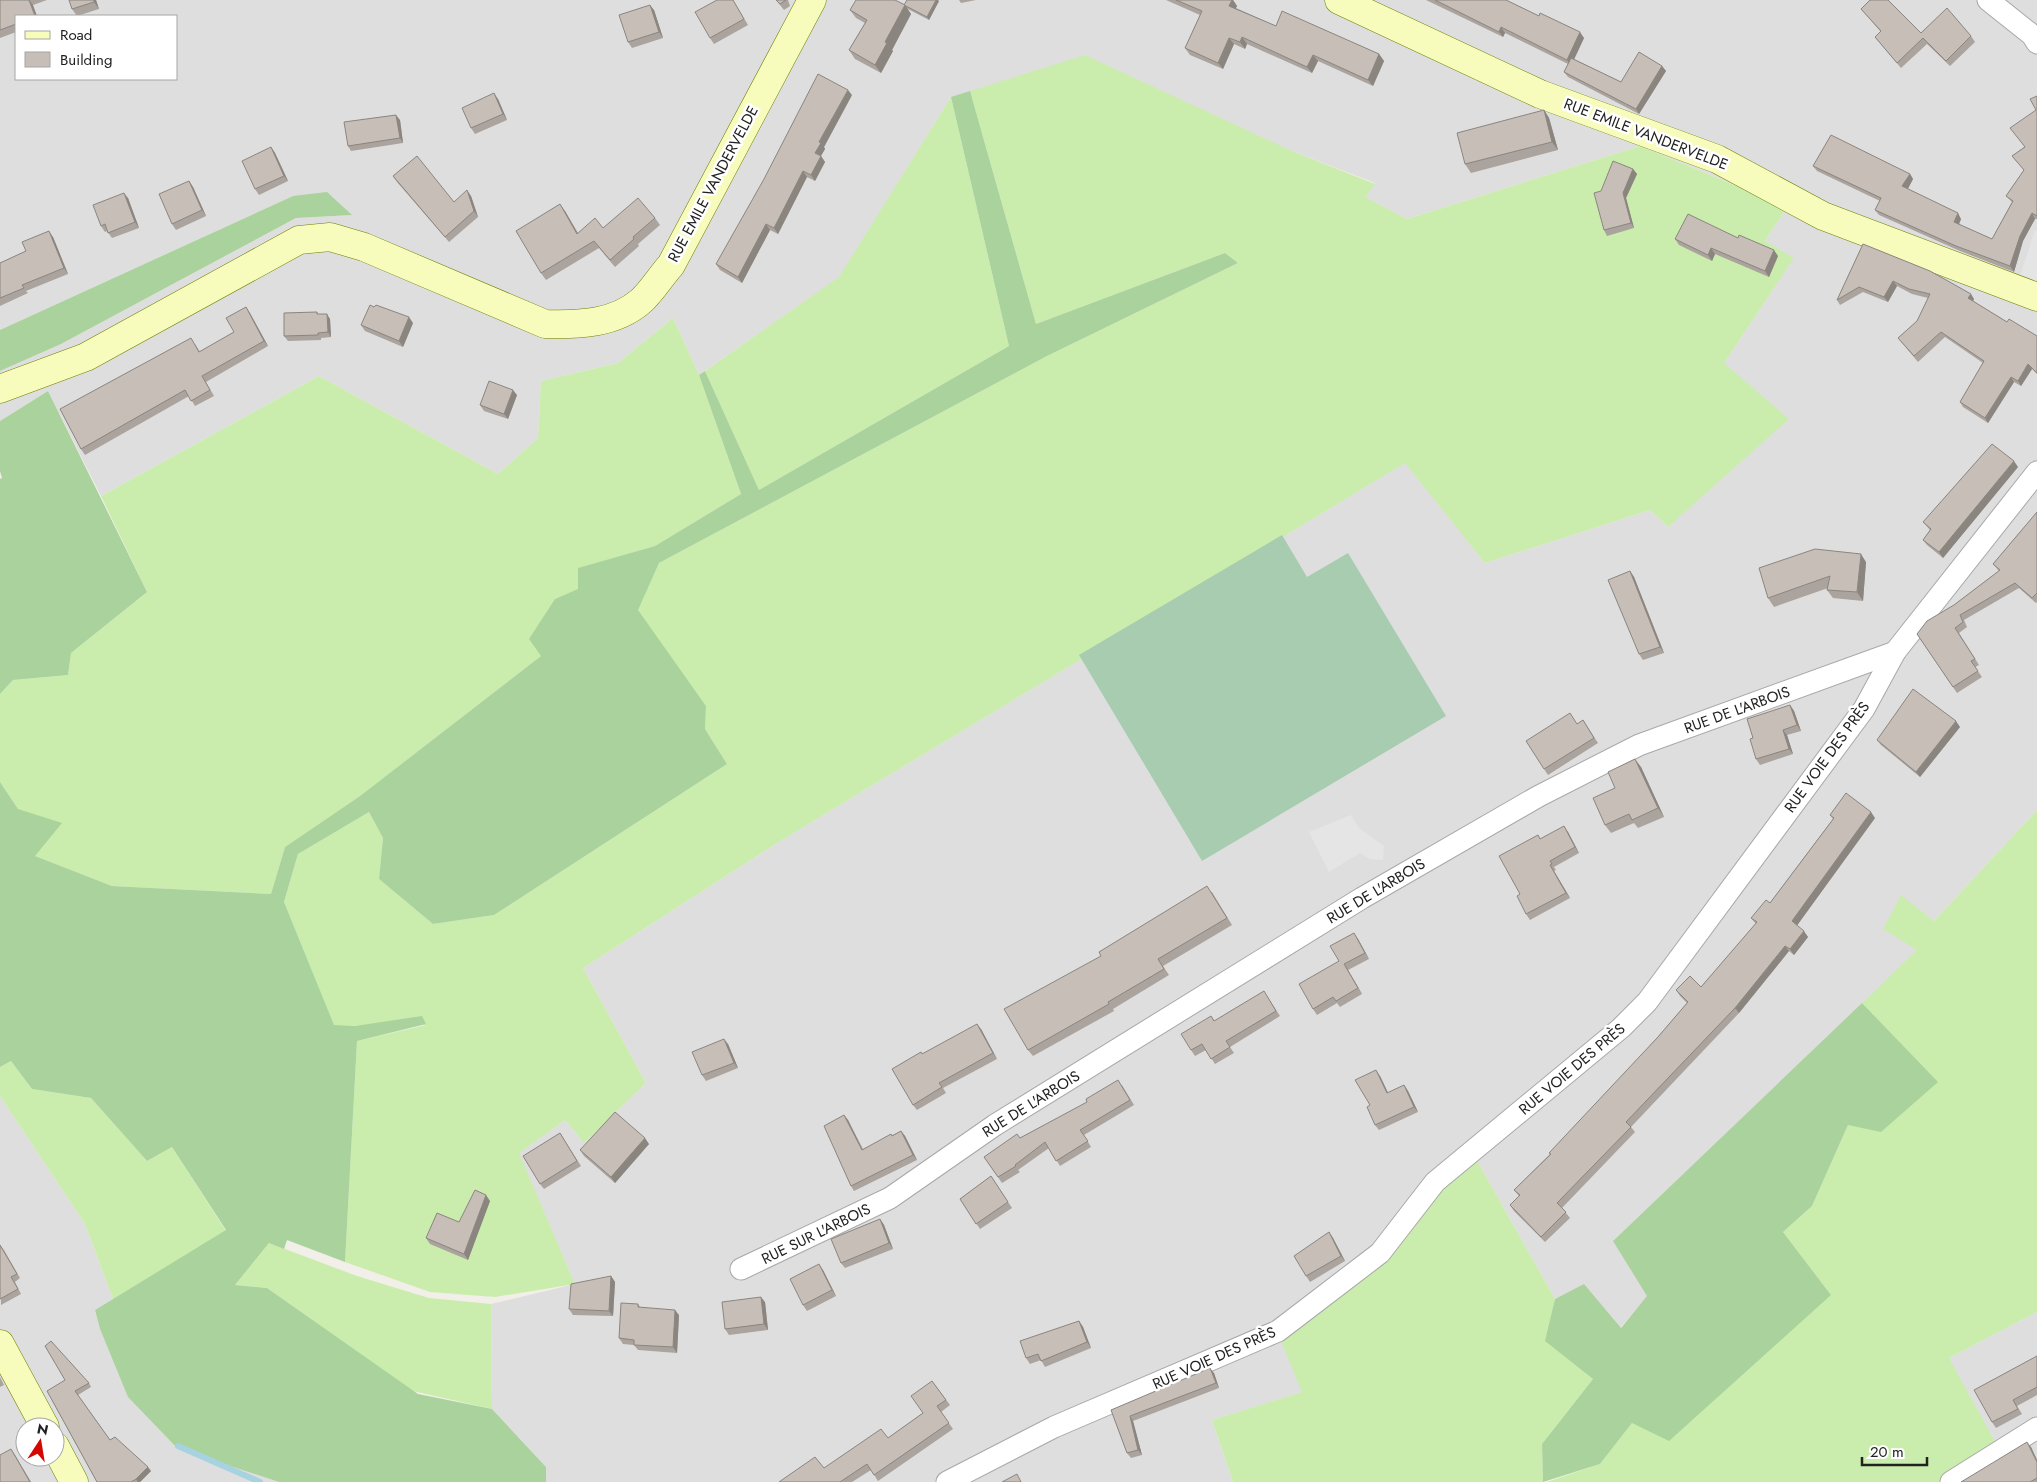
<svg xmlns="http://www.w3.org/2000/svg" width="2037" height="1482" viewBox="0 0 2037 1482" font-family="Jost,sans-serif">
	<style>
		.residential { fill: #dfdede; fill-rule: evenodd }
		.grass { fill: #caedad }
		.forest { fill: #aad29c }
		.cemetery { fill: #a8ccaf }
		.parking { fill: #e5e5e5 }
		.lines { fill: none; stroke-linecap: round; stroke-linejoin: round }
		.stream { stroke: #a7d2e0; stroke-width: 6 }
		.street-casing { stroke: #a8a8a8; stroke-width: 23 }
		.secondary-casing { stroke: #6e8001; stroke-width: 29 }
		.street { stroke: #fff; stroke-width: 21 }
		.secondary { stroke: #f7fcbc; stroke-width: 28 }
		.wall { fill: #aba39d }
		.shaded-wall { fill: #8b8580 }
		.building { fill: #c7beb7; stroke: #8b8580 }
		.labels { text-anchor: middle; stroke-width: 5; stroke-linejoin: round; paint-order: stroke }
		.street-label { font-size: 15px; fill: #212121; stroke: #fff }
	</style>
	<rect width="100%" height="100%" fill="#f2efe8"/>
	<g class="residential">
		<path d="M0 0H2037V810L1934 921 1901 896 1918 950 1614 1240 1648 1296 1620 1328 1584 1285 1555 1299 1475 1157 1303 1392 1212 1420 1233 1482H546V1467L492 1409 491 1304 575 1284 518 1153 565 1120 584 1143 646 1083 583 968 777 843 1406 462 1485 563 1650 510 1668 527 1724 363 1793 259 1765 241 1787 207 1640 146 1407 219 1364 197 1375 183 1292 151 951 97 840 277 699 375 673 318 618 363 541 381 538 438 498 474 319 376 101 496 48 391 0 421V371L61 344 296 218 351 215 293 196 0 330ZM16 16H176V79H16Z"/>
		<path d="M0 1096 85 1224 113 1299 95 1310 100 1329 129 1397 178 1449 279 1482H0ZM25 1427H55V1457H25Z"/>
		<path d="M2037 1312V1482H1954L1949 1358Z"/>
	</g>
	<g class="grass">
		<path d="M1085 55 1292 151 1375 184 1365 197 1407 219 1640 146 1787 207 1765 241 1794 258 1724 363 1789 419 1668 527 1650 510 1485 563 1405 463 777 843 583 968 646 1083 584 1143 565 1120 519 1153 575 1284 495 1297 430 1292 345 1262 357 1041 426 1025 334 1026 284 902 298 854 369 812 383 838 379 879 433 924 494 915 727 764 705 729 706 706 637 610 659 563 1047 356 1238 263 1225 253 1036 324 970 91Z"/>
		<path d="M951 97 1009 346 759 490 705 371 839 277Z"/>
		<path d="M673 318 699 375 741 494 655 546 579 568V589L555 599 541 656 360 796 285 847 271 894 112 886 35 856 18 809 0 782V694L13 680 68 675 71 653 147 592 101 496 319 376 498 474 538 438 541 381 618 363Z"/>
		<path d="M2037 810V1312L1949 1358 1999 1449 1954 1482H1547L1600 1464 1632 1423 1831 1295 1783 1232 1812 1206 1848 1125 1937 1082 1862 1003 1917 950 1883 929 1901 895 1934 921Z"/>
		<path d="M11 1061 32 1089 91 1098 147 1161 172 1147 226 1231 113 1299 85 1224 0 1096V1067Z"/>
		<path d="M1475 1157 1555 1299 1546 1341 1593 1379 1542 1444 1543 1482H1233L1212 1420 1302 1392 1279 1336Z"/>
		<path d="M269 1243 357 1276 429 1298 491 1304 492 1409 413 1391 267 1288 235 1285Z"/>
	</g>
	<g class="forest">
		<path d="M970 91 1036 324 1225 253 1238 263 1047 356 659 563 638 610 706 706 705 729 727 764 494 915 433 924 379 879 383 838 369 812 298 854 284 902 334 1025 355 1026 422 1016 426 1024 357 1041 345 1262 287 1240 284 1249 269 1243 235 1285 267 1288 418 1394 492 1409 546 1467V1482H279L178 1449 128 1397 100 1329 95 1310 226 1230 172 1147 147 1161 91 1098 32 1089 11 1061 0 1067V782L18 809 62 823 35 856 112 886 271 894 285 847 360 796 541 656 529 639 555 599 578 589V568L655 546 741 494 699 375 705 371 759 490 1009 346 951 97Z"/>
		<path d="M327 192 352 215 296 218 61 344 0 371V330L293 196Z"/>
		<path d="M48 391 147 592 71 653 68 675 13 680 0 694V479L2 478 0 471V421Z"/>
		<path d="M1862 1003 1938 1082 1881 1132 1848 1125 1812 1206 1783 1232 1831 1295 1669 1441 1632 1423 1600 1464 1543 1482 1542 1444 1593 1379 1545 1341 1555 1299 1584 1284 1621 1328 1647 1296 1613 1241Z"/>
	</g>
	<path class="cemetery" d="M1282 535 1307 577 1348 553 1446 716 1202 861 1079 655Z"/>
	<g class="parking">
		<path d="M2035 230 2037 231V282L2020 276Z"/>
		<path d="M1351 815 1359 828 1384 846 1383 860 1370 859 1360 853 1329 872 1309 832Z"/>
	</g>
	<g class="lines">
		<path class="stream" d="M178 1446 260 1482"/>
		<g class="street-casing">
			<g id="street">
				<path d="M1988 0 2032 35 2037 43"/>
				<path d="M741 1269 890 1198 995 1125 1362 898 1539 796 1639 745 1895 652"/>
				<path d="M947 1482 1054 1427 1278 1331 1380 1253 1435 1182 1621 1028 1647 1002 1864 709 1895 652 2037 472"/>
				<path d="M1951 1482 2037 1428"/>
			</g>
		</g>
		<g class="secondary-casing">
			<g id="secondary">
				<path d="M1339 0 1540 94 1717 159 1823 216 2037 297"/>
				<path d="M0 389 86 357 299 240 330 237 364 247 545 324C578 325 615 324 641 301 652 291 661 276 671 265L812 0"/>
				<path d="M0 1344 45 1427"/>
				<path d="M55 1446 74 1482"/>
			</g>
		</g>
		<use href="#street" class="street"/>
		<use href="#secondary" class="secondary"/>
	</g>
	<g class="wall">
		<path d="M0 0H47L33 5 16 16V32L0 38Z"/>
		<path d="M96 0 99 9 77 16 72 9Z"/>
		<path d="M717 0H733L748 25 714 44 710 38Z"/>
		<path d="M776 0H788L790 6 784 10Z"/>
		<path d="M959 0H976L961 3Z"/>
		<path d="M1166 0H1233L1237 6 1236 8 1276 26 1379 54 1384 61 1373 86 1318 61 1312 73 1247 44 1245 49 1234 44 1223 69 1190 55 1185 48 1200 15Z"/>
		<path d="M1426 0H1506L1584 38 1574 59 1621 82 1662 66 1666 71 1639 114 1568 77 1564 72 1568 64 1505 33 1503 37Z"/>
		<path d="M939 1 929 20 906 8 904 5Z"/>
		<path d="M905 5 911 14 892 50 893 51 881 73 855 59 849 50 865 23 856 18 850 10Z"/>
		<path d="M1861 9 1921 33 1971 36 1975 42 1950 66 1927 44 1901 68 1875 37 1881 32Z"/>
		<path d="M654 10 663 38 632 48 628 42Z"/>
		<path d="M852 95 824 147 825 149 821 156 825 162 815 181 807 177 778 234 770 230 742 283 720 270 716 264Z"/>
		<path d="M2037 96V219H2035L2023 241 2014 272 1960 251 1879 215 1875 210 1880 201 1817 171 1813 166 1910 174 1913 179 1908 189 1961 219 1959 225 1992 239 2012 202 2006 196 2024 170 2012 156 2024 147 2036 110Z"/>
		<path d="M498 99 507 120 475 134 471 128Z"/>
		<path d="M1544 110 1549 118 1558 150 1471 173 1465 164Z"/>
		<path d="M400 120 403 143 351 151 348 146Z"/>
		<path d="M271 147 275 153 288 181 259 195 255 189Z"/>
		<path d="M1633 169 1637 174 1626 198 1634 228 1607 236 1604 230 1601 191Z"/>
		<path d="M393 176 454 202 471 196 478 217 449 242 397 182Z"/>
		<path d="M189 181 193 187 206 216 176 230 172 224Z"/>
		<path d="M128 198 139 228 112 238 107 231 105 232 101 226Z"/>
		<path d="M565 211 578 233 655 218 660 225 638 244 639 246 615 267 599 248 546 280 541 273Z"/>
		<path d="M53 237 68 274 26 291 28 293 0 306V263L26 251Z"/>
		<path d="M1675 239 1778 256 1769 277 1715 254 1712 261 1679 245Z"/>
		<path d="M1863 244 1974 299 1973 301 2007 322 2037 336V374L2032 369 2021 386 2014 382 1988 423 1963 407 1960 402 1983 363 1945 337 1918 362 1898 338 1917 321 1928 298 1912 294 1897 286 1888 302 1863 292 1840 305 1837 300Z"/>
		<path d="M246 307 268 346 206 382 214 396 195 406 189 396 85 455 81 449 195 344 200 352 234 332Z"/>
		<path d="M317 312 318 314 330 319 331 337 321 338V340L288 341 284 336Z"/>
		<path d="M413 323 403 347 365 331 361 325Z"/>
		<path d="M517 395 508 419 484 411 480 405Z"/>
		<path d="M2018 467 1943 558 1927 545 1923 540 1930 530 1923 522Z"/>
		<path d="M2037 512V602L2036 603 2019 588 1964 620 1967 627 1959 633 1979 665 1975 667 1982 677 1957 693 1917 634 1954 605 1999 571 1993 564Z"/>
		<path d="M1866 562 1863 601 1833 598 1827 590 1828 588 1774 607 1768 598Z"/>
		<path d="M1630 571 1634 577 1664 653 1643 660 1639 654Z"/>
		<path d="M1790 705 1794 711 1801 731 1787 735 1793 754 1760 765 1756 759 1753 738Z"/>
		<path d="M1583 720 1598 743 1548 775 1544 769 1577 724Z"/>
		<path d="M1960 727 1920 777 1881 745 1877 740Z"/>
		<path d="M1641 767 1664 817 1638 828 1634 823 1611 833 1605 825 1615 788Z"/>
		<path d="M1830 815 1875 818 1797 925 1808 937 1794 955 1789 951 1739 1013 1631 1127 1635 1132 1562 1208 1570 1218 1545 1242 1514 1211 1510 1205 1519 1196 1514 1190 1550 1154 1657 1038 1687 1003 1680 996 1676 990 1701 987 1756 924 1751 918 1770 903 1833 819Z"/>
		<path d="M1568 832 1579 853 1554 867 1556 870 1554 871 1570 898 1530 920 1526 914 1520 894 1538 835 1540 839Z"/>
		<path d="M1212 892 1232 925 1163 966 1169 975 1113 1009 1114 1011 1033 1056 1028 1050 1101 956Z"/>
		<path d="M1358 939 1369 959 1348 970 1362 994 1340 1007 1337 1003 1317 1015 1313 1009 1339 961Z"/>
		<path d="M1264 991 1280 1016 1230 1047 1234 1053 1215 1064 1206 1050 1195 1056 1191 1050 1211 1016 1215 1021Z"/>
		<path d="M981 1029 997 1059 943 1088 946 1093 917 1110 913 1105 922 1054Z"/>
		<path d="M728 1044 738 1068 706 1081 702 1075Z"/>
		<path d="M1380 1076 1388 1093 1404 1085 1408 1091 1418 1112 1379 1130 1375 1125 1370 1105Z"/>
		<path d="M1122 1085 1134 1105 1084 1135 1091 1147 1060 1166 1049 1148 1018 1170 1020 1172 1002 1183 984 1157Z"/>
		<path d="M844 1115 848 1120 863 1149 901 1131 905 1136 917 1160 854 1191 851 1186Z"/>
		<path d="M560 1133 581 1166 544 1189 540 1184Z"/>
		<path d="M649 1144 615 1183 584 1156 580 1150Z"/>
		<path d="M991 1176 1012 1208 980 1229 960 1199Z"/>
		<path d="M490 1201 468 1260 430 1244 426 1238 459 1222Z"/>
		<path d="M880 1219 884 1225 893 1249 845 1268 841 1263Z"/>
		<path d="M1329 1232 1333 1238 1345 1261 1310 1282 1306 1276Z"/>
		<path d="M0 1245 4 1250 20 1278 15 1282 21 1294 1 1305Z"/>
		<path d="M823 1270 836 1296 807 1311 803 1305Z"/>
		<path d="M611 1276 615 1282 613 1316 573 1315 569 1309Z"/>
		<path d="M765 1302 768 1330 729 1335 725 1329Z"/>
		<path d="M638 1304 640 1307 679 1315 677 1353 638 1350 634 1345 623 1344 619 1338Z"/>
		<path d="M1079 1321 1083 1327 1091 1348 1045 1367 1041 1360 1030 1364 1026 1358Z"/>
		<path d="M2037 1356V1395L2017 1406 2022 1414 1996 1428 1992 1422Z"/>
		<path d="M1214 1373 1219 1388 1133 1421 1142 1455 1131 1458 1127 1453 1111 1410Z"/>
		<path d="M0 1377 4 1385 0 1387Z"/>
		<path d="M932 1381 950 1405 941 1412 953 1429 878 1481 871 1470 852 1482H779L824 1468 888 1438 923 1413Z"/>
		<path d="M89 1383 91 1387 78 1395 110 1440 151 1471 140 1482H97L47 1391Z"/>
		<path d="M2031 1447 2037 1460V1482H1961Z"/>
	</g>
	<g class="shaded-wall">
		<path d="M29 0 33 5 37 16H35Z"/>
		<path d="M94 0H96L99 9 94 2Z"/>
		<path d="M936 0H938L939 1 929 20 927 17Z"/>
		<path d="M1232 0H1233L1237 6 1234 12 1229 6Z"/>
		<path d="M650 5 654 10 663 38 659 32Z"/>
		<path d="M905 5 911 14 892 50 893 51 881 73 875 65 885 42Z"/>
		<path d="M1501 27 1505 33 1503 37 1499 32Z"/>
		<path d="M1580 32 1584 38 1571 66 1567 60Z"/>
		<path d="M1242 37 1247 44 1245 49 1240 42Z"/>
		<path d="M1229 38 1234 44 1223 69 1218 63Z"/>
		<path d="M1379 54 1384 61 1373 86 1368 80Z"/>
		<path d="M1313 55 1318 61 1312 73 1307 67Z"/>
		<path d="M1662 66 1666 71 1639 114 1636 109Z"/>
		<path d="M848 90 852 95 824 147 825 149 819 159 815 153 819 142Z"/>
		<path d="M494 93 498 99 507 120 503 114Z"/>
		<path d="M1544 110 1549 118 1558 150 1552 142Z"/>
		<path d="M396 115 400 120 403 143 400 138Z"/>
		<path d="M271 147 275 153 288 181 284 176Z"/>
		<path d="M821 156 825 162 815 181 811 175Z"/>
		<path d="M1633 169 1637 174 1626 198 1634 228 1631 223 1623 193Z"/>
		<path d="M803 171 807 177 778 234 774 228Z"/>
		<path d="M1910 174 1913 179 1906 192 1902 186Z"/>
		<path d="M189 181 193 187 206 216 202 210Z"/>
		<path d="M467 190 471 196 478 217 474 211Z"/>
		<path d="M124 193 128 198 139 228 135 222Z"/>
		<path d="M560 204 565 211 582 241 577 234Z"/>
		<path d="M1958 213 1961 219 1957 228 1954 222Z"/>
		<path d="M2032 213 2035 219 2023 241 2014 272 2010 266 2020 236Z"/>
		<path d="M766 224 770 230 742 283 738 277Z"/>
		<path d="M49 231 53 237 68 274 64 268Z"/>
		<path d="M1711 248 1715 254 1712 261 1708 255Z"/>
		<path d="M1774 250 1778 256 1769 277 1765 271Z"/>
		<path d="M1893 281 1897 286 1888 302 1884 297Z"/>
		<path d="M1971 294 1974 299 1972 303 1968 298Z"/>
		<path d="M246 307 250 313 268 346 264 341Z"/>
		<path d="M327 314 330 319 331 337 328 332Z"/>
		<path d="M409 317 413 323 403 347 399 341Z"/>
		<path d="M2028 364 2032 369 2021 386 2018 381Z"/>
		<path d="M2011 377 2014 382 1988 423 1985 418Z"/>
		<path d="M513 390 517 395 508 419 504 414Z"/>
		<path d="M2014 461 2018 467 1943 558 1939 552Z"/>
		<path d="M1861 554 1866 562 1863 601 1857 592Z"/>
		<path d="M1630 571 1634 577 1664 653 1660 647Z"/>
		<path d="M1790 705 1794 711 1801 731 1797 725Z"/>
		<path d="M1956 721 1960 727 1920 777 1916 772Z"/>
		<path d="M1783 730 1787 735 1793 754 1789 749Z"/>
		<path d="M1635 759 1641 767 1664 817 1658 808Z"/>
		<path d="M1871 812 1875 818 1796 927 1792 921Z"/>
		<path d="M1564 826 1568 832 1579 853 1575 847Z"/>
		<path d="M1550 865 1554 871 1570 898 1566 893Z"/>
		<path d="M1804 931 1808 937 1794 955 1790 949Z"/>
		<path d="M1354 933 1358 939 1369 959 1365 953Z"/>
		<path d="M1785 946 1789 951 1739 1013 1735 1008Z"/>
		<path d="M1344 964 1348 970 1362 994 1358 988Z"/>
		<path d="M977 1024 981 1029 997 1059 993 1053Z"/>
		<path d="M724 1039 728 1044 738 1068 734 1063Z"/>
		<path d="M1376 1070 1380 1076 1391 1099 1387 1093Z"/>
		<path d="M1404 1085 1408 1091 1418 1112 1414 1107Z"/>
		<path d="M844 1115 848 1120 865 1155 862 1150Z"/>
		<path d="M901 1131 905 1136 917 1160 913 1155Z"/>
		<path d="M645 1138 649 1144 615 1183 611 1177Z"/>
		<path d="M486 1195 490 1201 468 1260 464 1254Z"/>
		<path d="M880 1219 884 1225 893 1249 889 1243Z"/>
		<path d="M1329 1232 1333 1238 1345 1261 1341 1256Z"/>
		<path d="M819 1264 823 1270 836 1296 832 1290Z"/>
		<path d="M611 1276 615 1282 613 1316 609 1311Z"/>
		<path d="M761 1297 765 1302 768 1330 764 1324Z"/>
		<path d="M675 1310 679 1315 677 1353 673 1347Z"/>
		<path d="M1079 1321 1083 1327 1091 1348 1087 1342Z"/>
		<path d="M1210 1368 1214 1373 1219 1388 1216 1383Z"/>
		<path d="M1130 1416 1133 1421 1142 1455 1138 1450Z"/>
		<path d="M2027 1442 2031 1447 2037 1460V1462Z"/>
		<path d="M11 1449 15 1455 31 1482H30Z"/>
		<path d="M148 1467 151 1471 140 1482H138L136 1479Z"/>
	</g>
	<g class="building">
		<path d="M0 0H29L35 16H16V24L0 30Z"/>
		<path d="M69 0H94V2L72 9Z"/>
		<path d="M717 0H733L744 19 710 38 695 12Z"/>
		<path d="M776 0H786L780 4Z"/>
		<path d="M856 0H895L905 5 885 42 887 43 875 65 849 50 867 20 850 10Z"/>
		<path d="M907 0H936L927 17 904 5Z"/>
		<path d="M1176 0H1232L1229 6 1276 26 1282 11 1379 54 1368 80 1313 55 1307 67 1242 37 1240 42 1229 38 1218 63 1185 48 1202 11Z"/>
		<path d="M1435 0H1506L1539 16 1540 13 1580 32 1567 60 1501 27 1499 32Z"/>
		<path d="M1870 0H1888L1921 33 1947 8 1971 36 1946 61 1923 38 1897 63 1875 37 1881 31 1861 9Z"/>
		<path d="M650 5 659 32 628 42 619 15Z"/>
		<path d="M1639 52 1662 66 1636 109 1564 72 1571 58 1621 82Z"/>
		<path d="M818 74 848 90 819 142 821 143 815 153 821 156 811 175 803 171 774 228 766 224 738 277 716 264 764 179Z"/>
		<path d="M494 93 503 114 471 128 462 108Z"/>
		<path d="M2037 96V216L2032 213 2020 236 2010 266 1956 246 1875 210 1881 198 1813 166 1831 135 1910 174 1902 186 1958 213 1954 222 1992 239 2013 201 2006 196 2024 170 2012 156 2025 147 2010 128 2036 110 2030 99Z"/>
		<path d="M1544 110 1552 142 1465 164 1457 133Z"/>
		<path d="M396 115 400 138 348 146 344 122Z"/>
		<path d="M271 147 284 176 255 189 242 161Z"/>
		<path d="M417 156 454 202 467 190 474 211 445 237 393 176Z"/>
		<path d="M1613 161 1633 169 1623 193 1631 223 1604 230 1594 193 1601 191Z"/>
		<path d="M189 181 202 210 172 224 159 194Z"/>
		<path d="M124 193 135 222 108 233 105 224 101 226 93 205Z"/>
		<path d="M638 198 655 218 633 237 634 239 610 260 594 241 541 273 516 231 560 204 577 234 595 218 603 228Z"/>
		<path d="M1688 214 1738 238 1739 235 1774 250 1765 271 1711 248 1708 255 1675 239Z"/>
		<path d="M49 231 64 268 22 285 24 288 0 298V263L26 251 22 242Z"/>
		<path d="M1863 244 1930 271 1971 294 1968 298 2007 322 2009 319 2037 336V373L2028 364 2018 381 2011 377 1985 418 1960 402 1984 361 1941 332 1914 356 1898 338 1917 321 1930 294 1909 289 1893 281 1884 297 1859 287 1837 300Z"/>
		<path d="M370 305 374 307 376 305 409 317 399 341 361 325Z"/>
		<path d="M246 307 264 341 202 376 210 390 191 401 185 390 81 449 60 409 191 338 199 352 234 332 226 318Z"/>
		<path d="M317 312V314H327L328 332 318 333V335L284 336V313Z"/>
		<path d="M489 381 513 390 504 414 480 405Z"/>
		<path d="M1992 444 2014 461 1939 552 1923 540 1931 529 1923 522Z"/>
		<path d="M2037 512V593L2032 598 2015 583 1960 615 1963 622 1955 628 1975 659 1971 661 1978 671 1953 687 1917 634 1927 621 1954 605 2000 570 1993 564Z"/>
		<path d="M1815 549 1861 554 1857 592 1827 590 1830 576 1768 598 1759 568Z"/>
		<path d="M1630 571 1660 647 1639 654 1608 580Z"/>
		<path d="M1913 689 1956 721 1916 772 1877 740Z"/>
		<path d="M1790 705 1797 725 1783 730 1789 749 1756 759 1750 739 1753 738 1747 719Z"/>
		<path d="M1570 713 1577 724 1583 720 1594 738 1544 769 1526 741Z"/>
		<path d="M1635 759 1658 808 1632 820 1629 814 1605 825 1593 798 1615 788 1608 772Z"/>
		<path d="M1846 793 1871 812 1792 921 1804 931 1790 949 1785 946 1735 1008 1626 1122 1631 1127 1557 1203 1566 1212 1541 1237 1510 1205 1520 1195 1514 1190 1551 1154 1549 1153 1657 1038 1688 1002 1676 990 1690 976 1701 987 1757 922 1751 918 1766 900 1770 903 1834 818 1830 815Z"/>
		<path d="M1564 826 1575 847 1550 861 1552 864 1550 865 1566 893 1526 914 1517 896 1520 894 1499 856 1538 835 1540 839Z"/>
		<path d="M1207 886 1227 918 1158 959 1164 969 1108 1002 1109 1004 1028 1050 1004 1009 1101 956 1099 952Z"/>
		<path d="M1354 933 1365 953 1344 964 1358 988 1336 1001 1333 997 1313 1009 1299 984 1339 961 1330 946Z"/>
		<path d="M1264 991 1276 1011 1226 1041 1230 1047 1211 1059 1202 1044 1191 1050 1181 1034 1211 1016 1214 1021Z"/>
		<path d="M977 1024 993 1053 939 1083 942 1087 913 1105 892 1069 921 1052 922 1054Z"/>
		<path d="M724 1039 734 1063 702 1075 692 1052Z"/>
		<path d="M1376 1070 1387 1093 1404 1085 1414 1107 1375 1125 1367 1107 1370 1105 1355 1080Z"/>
		<path d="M1118 1080 1130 1100 1080 1130 1088 1141 1056 1161 1045 1142 1015 1165 1016 1166 998 1177 984 1157 1017 1134 1020 1138 1087 1102 1086 1099Z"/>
		<path d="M615 1112 645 1138 611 1177 580 1150Z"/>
		<path d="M844 1115 862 1150 891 1134 892 1136 901 1131 913 1155 851 1186 824 1126Z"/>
		<path d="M560 1133 577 1161 540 1184 523 1156Z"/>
		<path d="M991 1176 1008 1202 976 1224 960 1199Z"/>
		<path d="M475 1190 486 1195 464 1254 426 1238 437 1213 459 1222Z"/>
		<path d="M880 1219 889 1243 841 1263 831 1239Z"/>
		<path d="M1329 1232 1341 1256 1306 1276 1294 1256Z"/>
		<path d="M0 1245 17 1274 11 1277 18 1289 0 1299Z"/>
		<path d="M819 1264 832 1290 803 1305 790 1279Z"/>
		<path d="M611 1276 609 1311 569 1309 571 1284Z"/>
		<path d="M761 1297 764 1324 725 1329 722 1302Z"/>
		<path d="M621 1303 638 1304V1307L675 1310 673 1347 634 1345V1340L619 1338Z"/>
		<path d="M1079 1321 1087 1342 1041 1361 1038 1354 1026 1358 1020 1341Z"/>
		<path d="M51 1341 89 1383 75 1391 110 1440 115 1437 148 1467 136 1479 131 1482H97L47 1391 65 1380 45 1346Z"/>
		<path d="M2037 1356V1387L2013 1400 2018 1409 1992 1422 1974 1390Z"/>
		<path d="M1210 1368 1216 1383 1130 1416 1138 1450 1127 1453 1111 1410Z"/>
		<path d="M932 1381 946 1400 937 1406 949 1423 874 1475 867 1464 840 1482H779L815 1457 824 1468 881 1429 888 1438 923 1413 911 1396Z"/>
		<path d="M2027 1442 2037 1462V1478L2030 1482H1961Z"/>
		<path d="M11 1449 30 1482H0V1455Z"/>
		<path d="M1017 1474 1021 1482H1002Z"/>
	</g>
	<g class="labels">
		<g class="street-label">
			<text transform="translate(1646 134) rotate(21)" y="5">RUE EMILE VANDERVELDE</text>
			<text transform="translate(713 184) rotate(-62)" y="5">RUE EMILE VANDERVELDE</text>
			<text transform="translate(1737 710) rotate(-20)" y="5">RUE DE L'ARBOIS</text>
			<text transform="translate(1827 757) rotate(-54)" y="5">RUE VOIE DES PRÈS</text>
			<text transform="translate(1376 891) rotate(-31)" y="5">RUE DE L'ARBOIS</text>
			<text transform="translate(1572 1069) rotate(-40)" y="5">RUE VOIE DES PRÈS</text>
			<text transform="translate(1031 1104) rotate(-32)" y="5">RUE DE L'ARBOIS</text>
			<text transform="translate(816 1234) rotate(-26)" y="5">RUE SUR L'ARBOIS</text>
			<text transform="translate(1214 1358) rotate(-24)" y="5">RUE VOIE DES PRÈS</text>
		</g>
	</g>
	<rect x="15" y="15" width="162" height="65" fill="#ffffff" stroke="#a6a6a6"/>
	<rect x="25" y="31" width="25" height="8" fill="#f7fcbc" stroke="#a6a6a6"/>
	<text x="60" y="40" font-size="15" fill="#212121">Road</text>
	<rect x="25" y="52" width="25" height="15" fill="#c7beb7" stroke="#a6a6a6"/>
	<text x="60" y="65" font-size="15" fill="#212121">Building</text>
	<g transform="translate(40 1442) rotate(12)"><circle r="24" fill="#ffffff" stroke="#a6a6a6"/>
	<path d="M0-4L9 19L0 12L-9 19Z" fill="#d30700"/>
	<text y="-8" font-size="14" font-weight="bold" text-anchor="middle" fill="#212121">N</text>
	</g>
	<path d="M1862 1457v8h65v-8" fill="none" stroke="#212121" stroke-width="2.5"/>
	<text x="1870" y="1457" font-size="15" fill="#212121" stroke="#ffffff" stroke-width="4" paint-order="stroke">20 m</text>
</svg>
